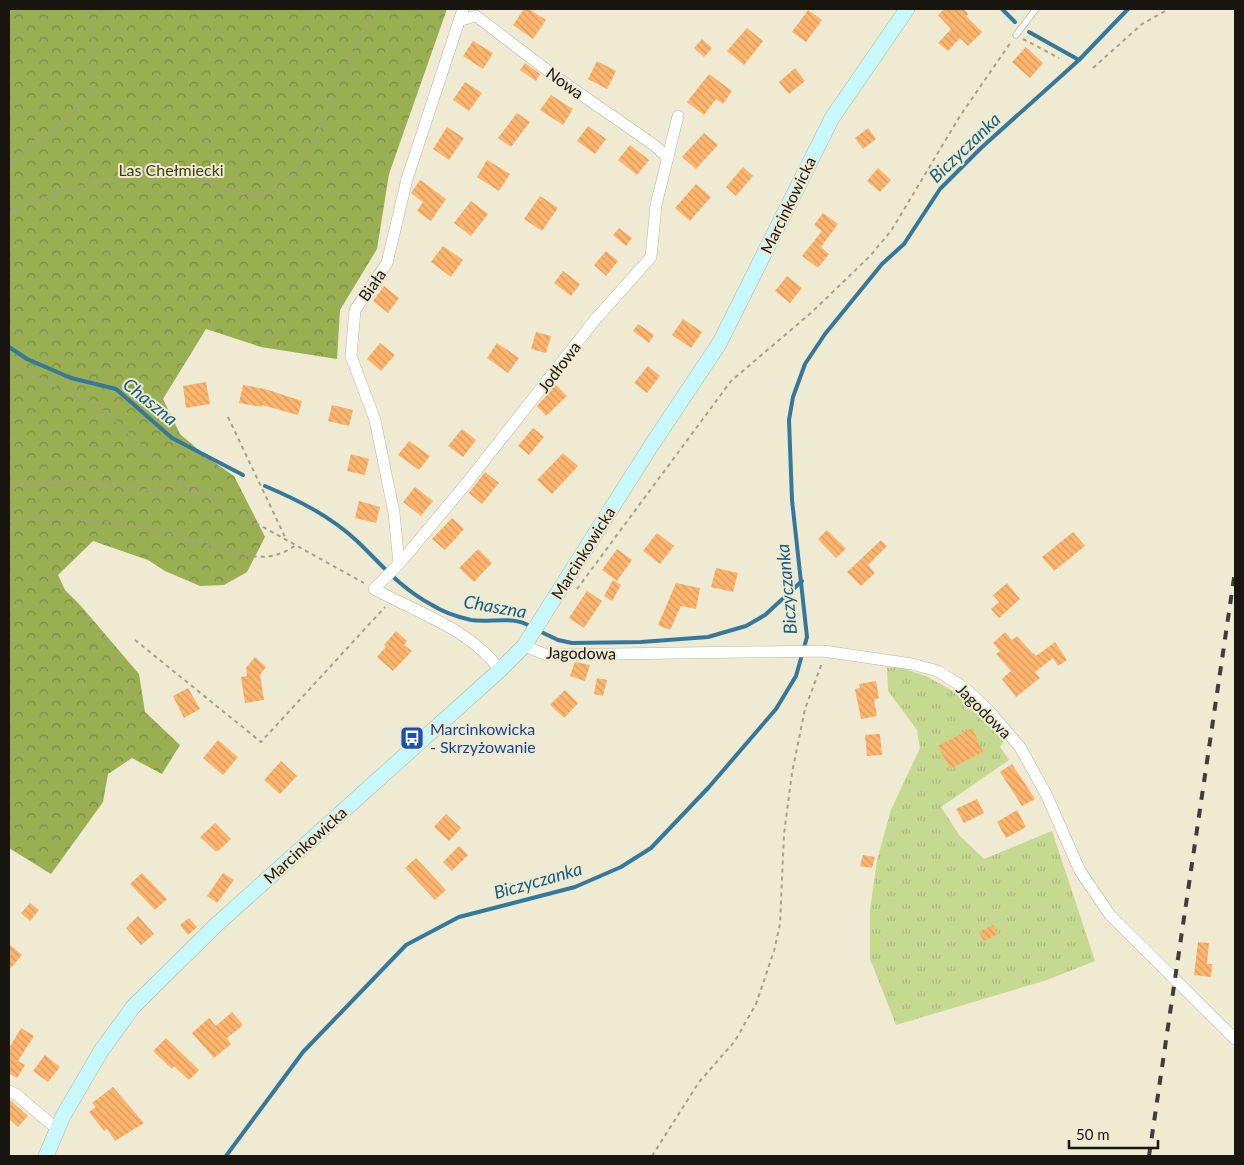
<svg xmlns="http://www.w3.org/2000/svg" width="1244" height="1165" viewBox="0 0 1244 1165" font-family="Lato,sans-serif">
	<style>
		.grass { fill: url(#grass-tufts) }
		.forest { fill: url(#forest-crowns) }
		.lines { fill: none; stroke-linecap: round; stroke-linejoin: round }
		.stream { stroke: #35789d; stroke-width: 4 }
		.building { fill: url(#building-back-hatch) }
		.lane-casing { stroke: #bab59f; stroke-width: 7 }
		.street-casing { stroke: #bab59f; stroke-width: 12 }
		.secondary-casing { stroke: #bab59f; stroke-width: 16 }
		.path { stroke: #a5a18f; stroke-width: 2; stroke-dasharray: 4 4; stroke-linecap: butt }
		.lane { stroke: #fff; stroke-width: 5.5 }
		.street { stroke: #fff; stroke-width: 11 }
		.secondary { stroke: #c6f8fc; stroke-width: 15 }
		.rail { stroke: #413e33; stroke-width: 4; stroke-dasharray: 9 9; stroke-linecap: butt }
		.labels { text-anchor: middle; stroke-width: 4; stroke-linejoin: round; paint-order: stroke }
		.street-label { font-size: 16px; fill: #18160e; stroke: #efead2 }
		.park-label { font-size: 16px; fill: #363f18; stroke: #efead2 }
		.transit-label { font-size: 16px; fill: #164399; stroke: #efead2; text-anchor: start }
		.water-label { font-size: 18px; font-style: italic; fill: #145c82; stroke: #efead2 }
	</style>
	<defs>
		<pattern id="grass-tufts" width="24" height="20" patternUnits="userSpaceOnUse" patternTransform="scale(1.25)"><rect width="24" height="20" fill="#c6d990"/><path d="M3 7l-1-3M5 7V3M7 7l1-3M15 17l-1-3M17 17v-4M19 17l1-3" fill="none" stroke="#a9ba7b"/></pattern>
		<pattern id="forest-crowns" width="20" height="18" patternUnits="userSpaceOnUse" patternTransform="scale(1.25)"><rect width="20" height="18" fill="#99af52"/><path d="M2 6a3 3 0 1 1 6 0M12 15a3 3 0 1 1 6 0" fill="none" stroke="#7c8d42"/></pattern>
		<pattern id="building-back-hatch" width="6" height="6" patternUnits="userSpaceOnUse" patternTransform="scale(1.25)"><rect width="6" height="6" fill="#fdb46d"/><path d="M-1 5l2 2M0 0l6 6M5-1l2 2" fill="none" stroke="#d89a5d"/></pattern>
	</defs>
	<rect width="100%" height="100%" fill="#efead2"/>
	<path class="grass" d="M898 667 926 676 956 693 1004 741 1000 747 1009 760 941 807 959 835 984 859 1052 831 1095 961 1047 980 896 1025 870 959V910L877 860 891 810 920 748 917 730 888 691 887 668Z"/>
	<path class="forest" d="M9 9H447L389 174 377 249 340 310 337 359 261 347 206 329 163 399 180 434 208 458 234 476 265 537 247 572 224 585 200 586 165 571 148 560 93 541 58 575 65 590 81 606 139 674 145 712 180 745 162 774 132 758 108 774 103 802 51 874 9 848Z"/>
	<g class="lines">
		<g class="stream">
			<path d="M1002 9 1015 22"/>
			<path d="M1029 32 1079 60"/>
			<path d="M9 347 27 359 71 378 116 389 172 438 243 475"/>
			<path d="M265 486C298 500 330 516 357 541 382 565 400 588 432 605 443 612 458 617 471 620 491 623 513 615 531 627"/>
			<path d="M537 630 558 640 572 643 641 642 708 637 746 626 765 615 802 581"/>
			<path d="M226 1156 303 1052 406 945 459 917 575 887 621 867 651 848 709 787 776 709 796 676 807 637 792 500 789 420 793 397 805 364 825 334 882 264 904 244 940 189 981 148 1079 60 1128 9"/>
		</g>
	</g>
	<g class="building">
		<path d="M524 9H529L546 20 533 39 513 25Z"/>
		<path d="M944 9H964L968 14 966 16 982 32 968 46 960 38 948 51 938 43 951 29 938 15Z"/>
		<path d="M808 10 822 20 806 42 792 32Z"/>
		<path d="M747 28 763 41 744 65 727 51Z"/>
		<path d="M702 39 712 48 704 57 694 48Z"/>
		<path d="M473 41 493 53 483 69 463 56Z"/>
		<path d="M1026 47 1043 63 1030 78 1012 62Z"/>
		<path d="M597 61 616 71 607 89 588 79Z"/>
		<path d="M525 63 540 74 536 81 520 70Z"/>
		<path d="M795 68 805 81 789 94 779 82Z"/>
		<path d="M709 74 732 91 723 104 716 99 704 115 687 102Z"/>
		<path d="M465 82 482 93 469 111 453 100Z"/>
		<path d="M551 95 573 109 563 125 540 110Z"/>
		<path d="M517 113 530 122 511 147 498 138Z"/>
		<path d="M588 126 606 139 595 154 577 141Z"/>
		<path d="M447 127 464 138 449 160 433 149Z"/>
		<path d="M868 128 876 139 863 149 855 138Z"/>
		<path d="M704 133 718 145 696 169 682 157Z"/>
		<path d="M630 145 649 160 637 175 618 160Z"/>
		<path d="M487 160 510 174 499 191 477 177Z"/>
		<path d="M743 167 753 176 736 196 726 187Z"/>
		<path d="M878 168 891 180 880 192 867 181Z"/>
		<path d="M420 180 446 199 431 221 417 211 423 202 411 193Z"/>
		<path d="M696 184 711 197 690 221 675 208Z"/>
		<path d="M540 196 558 208 542 231 524 219Z"/>
		<path d="M471 201 488 214 471 236 454 223Z"/>
		<path d="M823 213 838 224 821 247 829 254 818 268 802 256 822 231 814 225Z"/>
		<path d="M619 228 632 238 626 246 613 235Z"/>
		<path d="M443 246 463 260 451 277 431 262Z"/>
		<path d="M606 251 618 261 606 276 594 265Z"/>
		<path d="M563 271 580 284 571 296 554 283Z"/>
		<path d="M787 276 802 288 790 303 775 291Z"/>
		<path d="M384 286 399 298 388 313 373 301Z"/>
		<path d="M683 319 702 332 691 348 672 335Z"/>
		<path d="M638 324 654 335 649 343 633 331Z"/>
		<path d="M536 332 551 336 546 353 531 349Z"/>
		<path d="M380 343 395 355 381 371 367 359Z"/>
		<path d="M497 343 519 358 508 373 487 358Z"/>
		<path d="M648 366 660 376 647 393 634 383Z"/>
		<path d="M206 382 210 404 186 408 183 386Z"/>
		<path d="M243 385 265 389 302 401 298 415 262 405V407L239 403Z"/>
		<path d="M556 385 567 396 546 416 537 406Z"/>
		<path d="M332 405 353 410 349 426 328 421Z"/>
		<path d="M533 428 544 437 529 455 518 446Z"/>
		<path d="M462 429 476 440 463 457 448 446Z"/>
		<path d="M409 441 430 456 419 470 398 455Z"/>
		<path d="M563 453 578 466 552 494 537 480Z"/>
		<path d="M351 454 369 459 365 475 347 471Z"/>
		<path d="M485 472 499 483 482 504 469 493Z"/>
		<path d="M415 487 433 501 421 516 403 502Z"/>
		<path d="M359 501 380 507 376 523 355 518Z"/>
		<path d="M452 518 464 529 445 550 432 539Z"/>
		<path d="M827 530 846 549 836 558 818 539Z"/>
		<path d="M1073 532 1085 546 1054 571 1042 557Z"/>
		<path d="M657 533 674 546 660 564 643 551Z"/>
		<path d="M881 540 887 546 868 565 875 573 861 586 847 572Z"/>
		<path d="M478 549 492 563 474 582 459 568Z"/>
		<path d="M617 549 632 560 617 581 602 570Z"/>
		<path d="M716 568 738 573 733 592 711 587Z"/>
		<path d="M613 580 621 585 612 601 604 596Z"/>
		<path d="M676 583 700 588 696 609 681 606 670 630 658 625Z"/>
		<path d="M1007 583 1020 599 999 618 991 609 999 602 993 595Z"/>
		<path d="M587 591 602 601 584 628 569 618Z"/>
		<path d="M396 631 407 641 404 645 412 651 393 671 377 657 386 647 384 645Z"/>
		<path d="M1005 632 1012 640 1017 636 1033 654 1034 653 1036 656 1055 642 1067 660 1058 666 1053 658 1035 672 1040 678 1016 697 1002 679 1011 671 996 654 1000 651 993 643Z"/>
		<path d="M255 657 266 667 260 675 264 700 245 703 241 677 247 676 246 668Z"/>
		<path d="M575 662 590 665 585 681 570 676Z"/>
		<path d="M597 678 607 680 603 696 594 694Z"/>
		<path d="M876 681 879 698 874 700 877 716 861 719 855 689 860 688 859 684Z"/>
		<path d="M188 688 200 709 184 718 173 696Z"/>
		<path d="M565 690 578 703 564 718 550 705Z"/>
		<path d="M972 728 983 752 950 769 938 746Z"/>
		<path d="M880 734 882 755 867 756 865 735Z"/>
		<path d="M218 740 238 757 223 775 203 758Z"/>
		<path d="M281 761 297 776 280 794 264 780Z"/>
		<path d="M1012 764 1035 799 1022 806 1000 772Z"/>
		<path d="M977 799 984 813 964 823 956 809Z"/>
		<path d="M1017 810 1026 827 1006 838 997 822Z"/>
		<path d="M446 814 461 828 449 841 434 827Z"/>
		<path d="M215 823 231 839 218 851H215L200 837Z"/>
		<path d="M459 846 468 855 452 871 443 862Z"/>
		<path d="M863 855 875 857 872 868 860 866Z"/>
		<path d="M416 858 446 890 435 900 405 868Z"/>
		<path d="M142 873 167 899 155 910 130 884Z"/>
		<path d="M223 873 234 880 217 903 207 896Z"/>
		<path d="M30 903 39 910 30 921 21 913Z"/>
		<path d="M138 916 154 934 141 945 126 928Z"/>
		<path d="M189 918 197 927 188 935 180 925Z"/>
		<path d="M993 925 998 934 984 941 979 932Z"/>
		<path d="M1198 942 1209 943 1207 964H1212L1211 977 1194 975Z"/>
		<path d="M9 944 22 955 9 970Z"/>
		<path d="M232 1012 243 1025 227 1038 231 1044 214 1058 192 1033 209 1018 216 1026Z"/>
		<path d="M21 1028 34 1036 18 1061 25 1065 17 1078 10 1074 9 1076V1048Z"/>
		<path d="M166 1038 199 1070 189 1080 174 1066 172 1069 153 1051Z"/>
		<path d="M45 1055 60 1067 48 1082 33 1071Z"/>
		<path d="M113 1087 144 1123 115 1141 107 1129 104 1131 89 1112 96 1107 92 1103Z"/>
		<path d="M9 1099 28 1116 18 1127 9 1119Z"/>
	</g>
	<g class="lines">
		<g class="lane-casing">
			<path id="lane" d="M1016 35 1036 9"/>
		</g>
		<g class="street-casing">
			<g id="street">
				<path d="M461 20 476 16 556 77 654 145 668 158"/>
				<path d="M399 564 394 513 375 420 351 356 355 310 387 263 407 179 463 9"/>
				<path d="M524 646 547 655 823 651 912 664 938 671 966 689 990 712 1020 747 1046 794 1080 871 1110 915 1235 1039"/>
				<path d="M500 670C470 629 418 613 374 589L399 564 466 484 594 321 651 257 656 205 678 116"/>
				<path d="M9 1091 17 1095 57 1129"/>
			</g>
		</g>
		<g class="secondary-casing">
			<path id="secondary" d="M46 1156 63 1116 101 1051 133 1007 215 926 500 670 524 646 651 446 719 344 832 118 907 9"/>
		</g>
		<g class="path">
			<path d="M1023 39 1059 58"/>
			<path d="M1093 68 1142 24 1169 9"/>
			<path d="M9 165 29 145 47 134 65 119 90 91 93 40 85 9"/>
			<path d="M9 212C60 191 117 171 173 173 210 175 246 212 281 185 308 164 319 129 332 98 343 74 354 50 365 26L376 9"/>
			<path d="M9 366 92 402 117 422 171 476 364 583"/>
			<path d="M228 417 286 539"/>
			<path d="M9 486 73 481 137 489 198 493"/>
			<path d="M9 521C51 518 93 519 135 526 159 529 184 539 209 545 242 553 265 567 296 545"/>
			<path d="M577 589 731 381 812 312 870 256 891 231 960 116 1011 42"/>
			<path d="M135 640 261 742 385 607"/>
			<path d="M652 1156 699 1082 735 1041 756 1004 774 951 780 924 784 834 792 773 805 709 822 663"/>
		</g>
		<use href="#lane" class="lane"/>
		<use href="#street" class="street"/>
		<use href="#secondary" class="secondary"/>
		<path class="rail" d="M1149 1156 1235 571"/>
	</g>
	<defs>
		<g id="bus-square" transform="scale(1.25)"><rect x="-9" y="-9" width="18" height="18" rx="4" fill="#1a4fb4" stroke="#efead2"/><path d="M-5-6H5V4H4V6H2V4H-2V6H-4V4H-5ZM-3.5-4V0h7V-4ZM-3.5 1.2v1.5H-2V1.2ZM2 1.2v1.5H3.5V1.2Z" fill="#fff"/></g>
	</defs>
	<g fill-rule="evenodd">
		<use href="#bus-square" x="412" y="738"/>
	</g>
	<g class="labels">
		<g class="street-label">
			<text transform="translate(565 83) rotate(36)" y="6">Nowa</text>
			<text transform="translate(788 205) rotate(-64)" y="6">Marcinkowicka</text>
			<text transform="translate(372 285) rotate(-55)" y="6">Biała</text>
			<text transform="translate(559 367) rotate(-53)" y="6">Jodłowa</text>
			<text transform="translate(583 553) rotate(-58)" y="6">Marcinkowicka</text>
			<text transform="translate(581 653) rotate(1)" y="6">Jagodowa</text>
			<text transform="translate(984 711) rotate(45)" y="6">Jagodowa</text>
			<text transform="translate(305 845) rotate(-42)" y="6">Marcinkowicka</text>
		</g>
		<g class="park-label">
			<text x="171" y="176">Las Chełmiecki</text>
		</g>
		<g class="transit-label">
			<text x="430" y="735">Marcinkowicka<tspan x="430" dy="18">- Skrzyżowanie</tspan></text>
		</g>
		<g class="water-label">
			<text transform="translate(965 148) rotate(-44)" y="6">Biczyczanka</text>
			<text transform="translate(150 402) rotate(39)" y="6">Chaszna</text>
			<text transform="translate(787 589) rotate(-95)" y="6">Biczyczanka</text>
			<text transform="translate(495 607) rotate(10)" y="6">Chaszna</text>
			<text transform="translate(538 881) rotate(-16)" y="6">Biczyczanka</text>
		</g>
	</g>
	<rect width="1244" height="1165" fill="none" stroke="#18160e" stroke-width="20"/>
	<path d="M1069 1140v8h89v-8" fill="none" stroke="#18160e" stroke-width="2.5"/>
	<text x="1076" y="1140" font-size="15" fill="#18160e" stroke="#efead2" stroke-width="4" paint-order="stroke">50 m</text>
</svg>
